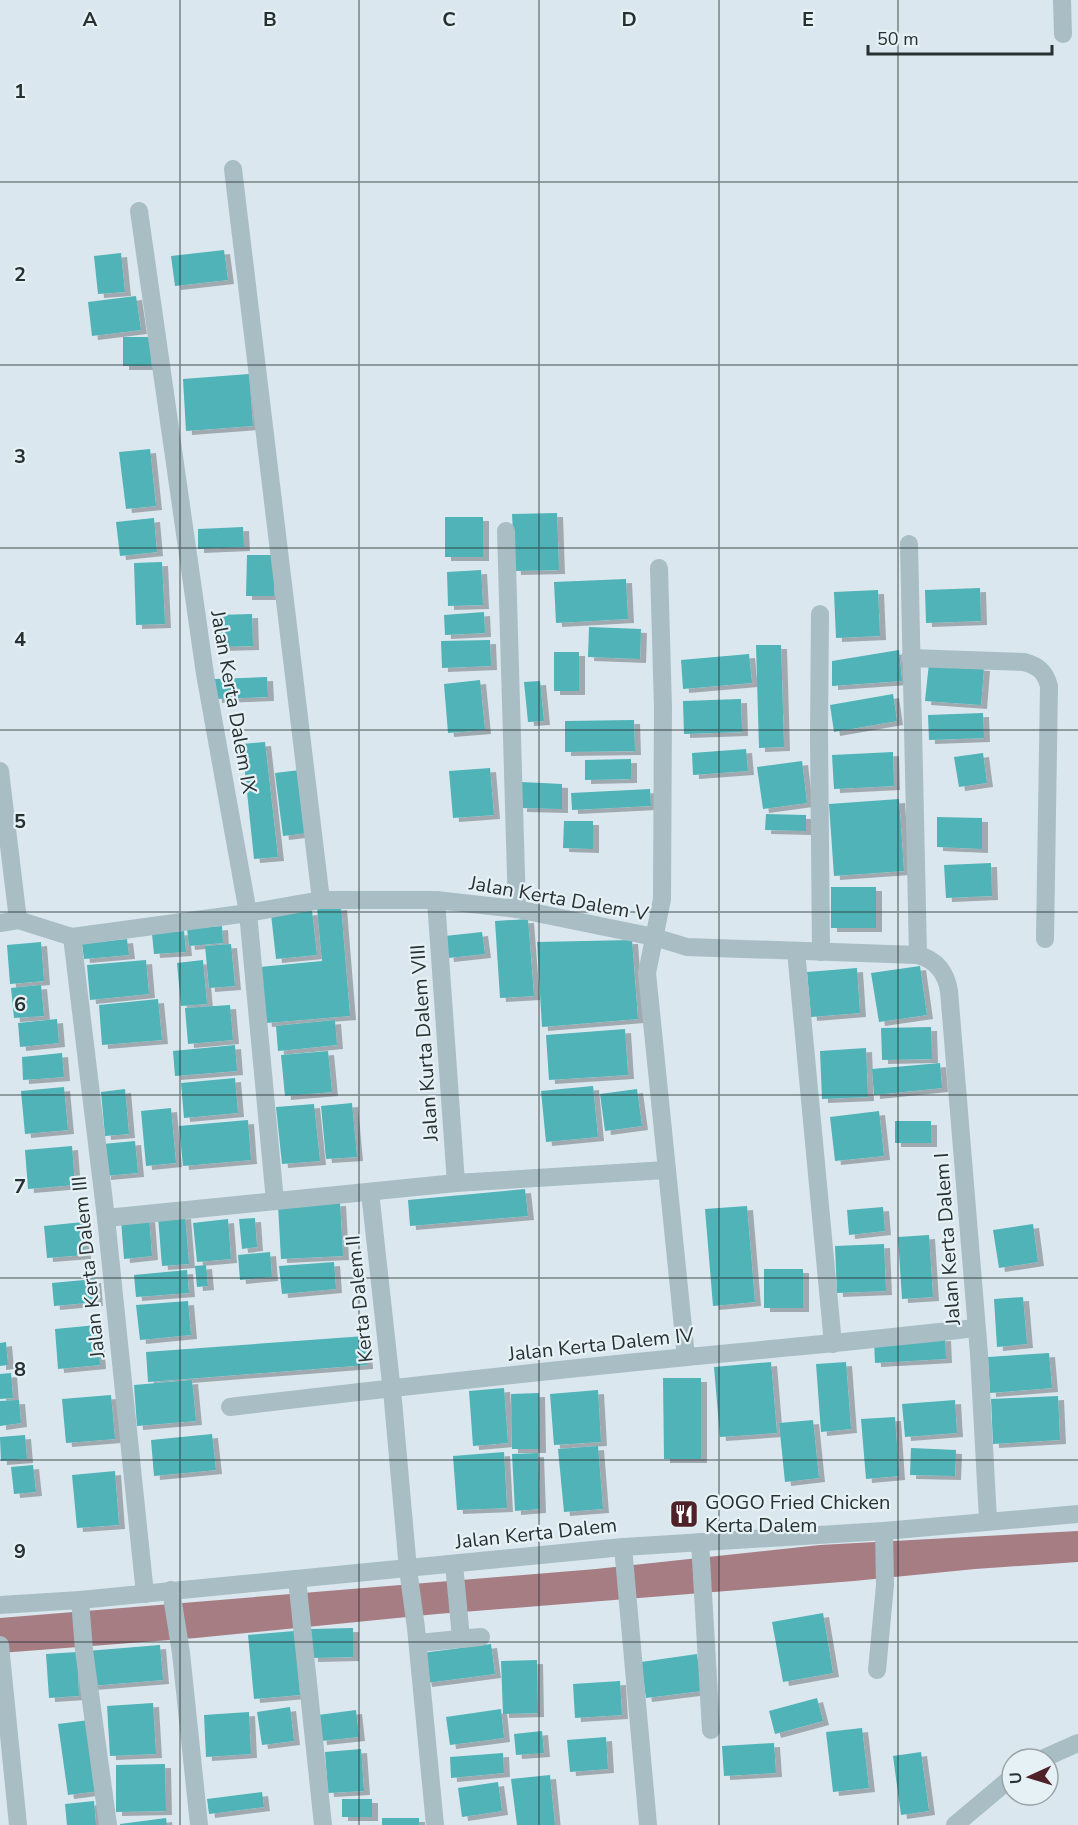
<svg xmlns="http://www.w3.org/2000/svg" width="1078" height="1825" viewBox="0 0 1078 1825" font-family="'Nunito Sans',sans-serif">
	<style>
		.water { fill: #a77d84 }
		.building { fill: #4fb3b7; filter: url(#shadow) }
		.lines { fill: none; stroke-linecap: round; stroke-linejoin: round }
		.minor { stroke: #a8bdc4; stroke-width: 18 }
		.grid { fill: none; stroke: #273132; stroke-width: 1.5; stroke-opacity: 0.55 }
		.labels { text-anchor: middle; stroke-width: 4.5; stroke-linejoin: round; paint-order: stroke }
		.street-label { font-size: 20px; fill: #273132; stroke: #e6f1f6 }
		.poi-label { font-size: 20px; fill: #273132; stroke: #e6f1f6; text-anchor: start }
		.grid-label { font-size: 20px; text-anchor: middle; font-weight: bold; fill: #273132; stroke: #e6f1f6; stroke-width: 4.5; stroke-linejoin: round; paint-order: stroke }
	</style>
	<defs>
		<filter id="shadow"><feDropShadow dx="6" dy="4" stdDeviation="0" flood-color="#0004"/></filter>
	</defs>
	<rect width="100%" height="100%" fill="#dae7ee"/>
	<path class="water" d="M1078 1531V1562L975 1569 854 1581 437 1614 196 1638 0 1653V1618L596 1569 820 1545Z"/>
	<g class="building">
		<path d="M224 250 228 280 175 286 171 256Z"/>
		<path d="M121 253 125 292 98 294 94 256Z"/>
		<path d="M136 296 141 330 92 336 88 302Z"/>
		<rect x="123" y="337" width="28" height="29"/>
		<path d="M249 374 253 426 186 431 183 379Z"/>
		<path d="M150 449 156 506 126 509 119 452Z"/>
		<path d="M557 513 559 570 515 571 512 514Z"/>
		<rect x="445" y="517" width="38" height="40"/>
		<path d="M154 518 157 552 120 556 116 522Z"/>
		<path d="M243 527 244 547 198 549V529Z"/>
		<path d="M247 555H275L274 596H246Z"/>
		<path d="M162 562 165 624 136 625 134 563Z"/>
		<path d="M481 570 483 605 448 606 447 572Z"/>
		<path d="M626 579 628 619 556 623 554 582Z"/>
		<path d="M980 588 981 621 926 623 925 590Z"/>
		<path d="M878 590 880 636 836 638 834 592Z"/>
		<path d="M484 612 485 633 445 635 444 615Z"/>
		<path d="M252 614 253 646 218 647 217 615Z"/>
		<path d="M589 627 641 629 640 659 588 657Z"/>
		<path d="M490 640 491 666 442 668 441 641Z"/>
		<path d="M756 645H781L784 747 759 748Z"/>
		<path d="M899 650 902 681 832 686V661Z"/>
		<rect x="554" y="652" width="25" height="39"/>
		<path d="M749 654 752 683 683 689 681 660Z"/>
		<path d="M929 663 984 667 981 705 925 701Z"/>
		<path d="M267 677 268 697 216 699 215 679Z"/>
		<path d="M480 680 485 730 448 733 444 684Z"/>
		<path d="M540 681 544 721 528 722 524 682Z"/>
		<path d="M893 694 897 721 834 732 830 705Z"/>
		<path d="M741 699 742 732 684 734 683 701Z"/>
		<path d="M983 713 984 738 929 740 928 715Z"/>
		<path d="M634 720 635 751 565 752V721Z"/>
		<path d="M265 742 278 857 254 859 242 744Z"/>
		<path d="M746 749 748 771 693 775 692 753Z"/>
		<path d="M893 752 894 786 834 789 832 755Z"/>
		<path d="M983 753 987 783 959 787 954 757Z"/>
		<path d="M631 759V779L585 780V760Z"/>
		<path d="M802 761 807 803 763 809 757 767Z"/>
		<path d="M490 768 494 815 453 818 449 771Z"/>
		<path d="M300 770 308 833 283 836 275 773Z"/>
		<path d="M521 782 562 784V809L521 808Z"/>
		<path d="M650 789 651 806 572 810 571 793Z"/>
		<path d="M899 799 904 871 834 876 829 804Z"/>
		<path d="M766 814 806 815V831L765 830Z"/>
		<path d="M937 817 982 818V849L937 847Z"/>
		<path d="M564 821H593V849L563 848Z"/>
		<path d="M991 863 992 896 946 898 944 865Z"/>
		<rect x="831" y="887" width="45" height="41"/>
		<path d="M341 906 350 1016 266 1023 260 967 322 961 317 908Z"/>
		<path d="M312 911 317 955 276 959 271 914Z"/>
		<path d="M528 919 534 996 500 998 495 921Z"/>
		<path d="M222 926 223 943 189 946 187 929Z"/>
		<path d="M184 931 186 952 154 954 152 934Z"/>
		<path d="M482 932 485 954 448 958 445 936Z"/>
		<path d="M127 939 129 955 84 959 82 944Z"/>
		<path d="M632 940 638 1019 542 1027 537 942Z"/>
		<path d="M41 942 44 981 10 984 7 945Z"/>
		<path d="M231 944 235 986 209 988 205 946Z"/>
		<path d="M146 960 149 994 90 1000 87 965Z"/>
		<path d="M203 960 207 1004 181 1006 177 963Z"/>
		<path d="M920 966 927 1015 879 1022 871 973Z"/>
		<path d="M857 968 860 1013 811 1017 807 972Z"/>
		<path d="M41 985 44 1016 14 1018 11 988Z"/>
		<path d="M158 999 162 1040 102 1045 99 1005Z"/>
		<path d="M230 1005 233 1040 188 1044 185 1008Z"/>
		<path d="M57 1019 59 1043 20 1047 18 1023Z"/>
		<path d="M335 1020 337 1045 278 1051 276 1026Z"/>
		<path d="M931 1027 932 1059 882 1060 881 1028Z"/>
		<path d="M625 1029 628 1075 549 1080 546 1035Z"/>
		<path d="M235 1045 237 1071 175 1076 173 1051Z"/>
		<path d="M866 1048 868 1097 822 1099 820 1051Z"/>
		<path d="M328 1051 332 1092 285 1096 281 1055Z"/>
		<path d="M62 1053 64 1077 23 1080 22 1057Z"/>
		<path d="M940 1063 942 1088 874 1095 872 1069Z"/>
		<path d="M235 1078 238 1113 184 1118 181 1083Z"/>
		<path d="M593 1086 598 1137 546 1142 541 1091Z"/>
		<path d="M64 1087 68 1130 25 1134 21 1091Z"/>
		<path d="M125 1089 129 1134 105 1136 101 1092Z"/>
		<path d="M637 1089 642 1126 605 1131 600 1094Z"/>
		<path d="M352 1103 357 1157 326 1159 321 1106Z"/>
		<path d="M314 1104 320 1161 282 1164 276 1107Z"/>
		<path d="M171 1108 176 1163 146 1166 141 1111Z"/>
		<path d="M879 1111 884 1156 835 1161 830 1117Z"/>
		<path d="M248 1120 251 1160 183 1166 179 1126Z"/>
		<rect x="895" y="1121" width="36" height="22"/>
		<path d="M135 1141 138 1173 105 1176 103 1144Z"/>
		<path d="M72 1146 75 1185 28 1189 25 1150Z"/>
		<path d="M525 1189 528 1216 410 1226 408 1200Z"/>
		<path d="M340 1202 343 1256 281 1259 278 1205Z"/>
		<path d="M747 1206 755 1302 713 1306 705 1209Z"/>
		<path d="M883 1207 885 1231 849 1235 847 1210Z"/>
		<path d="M185 1215 189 1264 162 1266 158 1217Z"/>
		<path d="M149 1217 152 1256 124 1259 121 1220Z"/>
		<path d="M255 1218 257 1247 242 1249 239 1219Z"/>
		<path d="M228 1219 231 1259 197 1262 193 1223Z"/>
		<path d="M83 1222 85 1255 47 1258 44 1226Z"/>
		<path d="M1033 1224 1038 1262 999 1268 993 1230Z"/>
		<path d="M929 1235 933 1297 902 1299 898 1237Z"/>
		<path d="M884 1244 886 1291 837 1293 835 1246Z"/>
		<path d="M270 1252 272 1277 240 1280 238 1255Z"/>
		<path d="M334 1262 336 1289 282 1294 279 1266Z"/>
		<path d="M206 1265 208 1286 197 1287 195 1266Z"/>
		<rect x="764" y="1269" width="39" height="39"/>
		<path d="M187 1270 189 1293 136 1297 134 1275Z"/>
		<path d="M95 1279 97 1302 54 1306 52 1283Z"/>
		<path d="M1023 1297 1027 1344 997 1347 994 1299Z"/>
		<path d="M188 1301 191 1335 140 1340 136 1305Z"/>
		<path d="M97 1325 100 1365 58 1369 55 1329Z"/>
		<path d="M365 1336 367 1365 148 1382 146 1352Z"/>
		<path d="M945 1337 946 1359 875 1363 874 1341Z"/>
		<path d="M6 1342 8 1365 0 1366V1343Z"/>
		<path d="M1049 1353 1052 1388 990 1393 988 1357Z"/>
		<path d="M771 1362 777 1433 720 1437 714 1367Z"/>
		<path d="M846 1362 851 1429 821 1432 816 1364Z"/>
		<path d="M11 1373 13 1398 0 1399V1374Z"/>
		<path d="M663 1378H701V1459H664Z"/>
		<path d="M192 1380 196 1421 137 1426 134 1385Z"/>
		<path d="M504 1388 508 1443 473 1446 469 1391Z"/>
		<path d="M598 1390 601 1442 554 1445 550 1394Z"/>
		<path d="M539 1393 540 1449H512L511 1394Z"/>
		<path d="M111 1395 115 1439 66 1443 62 1399Z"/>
		<path d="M1058 1396 1060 1440 993 1444 991 1399Z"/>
		<path d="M19 1400 21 1423 0 1426V1401Z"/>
		<path d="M955 1400 957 1433 905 1437 902 1404Z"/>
		<path d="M895 1417 899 1476 866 1479 861 1419Z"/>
		<path d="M813 1420 819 1478 785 1482 779 1423Z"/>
		<path d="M212 1434 216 1470 154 1476 151 1440Z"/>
		<path d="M25 1435 27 1459 1 1461 0 1437Z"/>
		<path d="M598 1446 603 1509 564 1512 558 1449Z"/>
		<path d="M911 1448 956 1450 955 1476 910 1475Z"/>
		<path d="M504 1452 507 1508 457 1510 453 1456Z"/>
		<path d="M538 1453 540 1509 515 1511 512 1454Z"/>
		<path d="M33 1465 36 1492 14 1494 11 1467Z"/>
		<path d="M115 1471 119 1525 77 1528 72 1475Z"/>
		<path d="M823 1613 833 1673 783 1682 772 1622Z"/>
		<path d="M353 1628V1657L312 1658 311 1629Z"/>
		<path d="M294 1631 300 1695 254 1699 248 1635Z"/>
		<path d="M491 1644 495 1674 426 1683 422 1653Z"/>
		<path d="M160 1645 163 1680 90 1686 87 1651Z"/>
		<path d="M77 1652 79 1696 49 1698 46 1654Z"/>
		<path d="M697 1654 702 1691 646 1698 641 1662Z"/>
		<path d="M537 1660 538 1713 503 1714 501 1661Z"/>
		<path d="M620 1681 622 1715 575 1718 573 1684Z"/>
		<path d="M817 1698 823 1721 775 1734 769 1711Z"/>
		<path d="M153 1703 156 1754 110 1756 107 1706Z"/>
		<path d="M290 1707 294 1741 262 1745 257 1712Z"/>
		<path d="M501 1709 504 1738 450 1745 446 1717Z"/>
		<path d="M356 1710 359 1737 321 1741 318 1715Z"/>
		<path d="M249 1712 251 1754 206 1757 204 1715Z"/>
		<path d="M89 1720 99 1791 68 1795 58 1724Z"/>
		<path d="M862 1728 869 1788 833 1792 826 1732Z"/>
		<path d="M542 1731 544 1753 516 1755 514 1734Z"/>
		<path d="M606 1737 608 1769 570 1772 567 1740Z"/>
		<path d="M774 1743 776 1773 724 1776 722 1746Z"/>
		<path d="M361 1749 364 1791 328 1793 325 1752Z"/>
		<path d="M921 1752 929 1811 901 1815 893 1756Z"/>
		<path d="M503 1753 504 1773 451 1778 450 1757Z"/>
		<path d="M165 1764 166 1811 116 1812V1765Z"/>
		<path d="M550 1775 555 1825H517L511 1779Z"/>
		<path d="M498 1782 502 1811 462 1817 458 1788Z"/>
		<path d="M262 1792 264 1807 209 1814 207 1799Z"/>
		<rect x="342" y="1799" width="30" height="18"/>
		<path d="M94 1801 96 1825H67L65 1804Z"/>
		<path d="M166 1818 167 1825H120V1824Z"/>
		<rect x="382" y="1818" width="37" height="7"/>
	</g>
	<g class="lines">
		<g class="minor">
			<path d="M1062 0 1063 34"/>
			<path d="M233 169 321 900"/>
			<path d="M139 211 205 674 248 913 275 1201"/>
			<path d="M506 531 517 909"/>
			<path d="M909 544 918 955"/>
			<path d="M659 568 663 708 662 899 647 973 686 1357"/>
			<path d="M820 614 819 735 821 952"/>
			<path d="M910 658 1024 662C1038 666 1045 671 1049 686L1045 939"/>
			<path d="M0 771 18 920"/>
			<path d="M436 900 456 1183"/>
			<path d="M0 923 18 920 72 937 248 913 321 900H436L517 909 654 937 687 947 918 955C936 960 946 972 949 991L979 1354 988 1520"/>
			<path d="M72 937 106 1218 145 1594"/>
			<path d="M796 951 833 1344"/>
			<path d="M370 1192 393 1401 408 1569 416 1628 435 1825"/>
			<path d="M106 1218 456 1183 666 1170"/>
			<path d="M230 1407C382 1389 534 1372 687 1357 783 1348 880 1339 976 1328"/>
			<path d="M700 1542 711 1730"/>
			<path d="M623 1547 648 1825"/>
			<path d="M454 1564 461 1638"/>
			<path d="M297 1579 323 1825"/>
			<path d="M171 1590 181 1653 199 1825"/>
			<path d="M80 1600 84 1650 108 1825"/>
			<path d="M0 1605 80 1600 623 1547 884 1531 1078 1514"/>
			<path d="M418 1643 481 1637"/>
			<path d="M0 1645 18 1825"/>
			<path d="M877 1670 885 1585 884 1531"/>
			<path d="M1042 1759 1078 1743"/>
			<path d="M955 1825 1012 1777"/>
		</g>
	</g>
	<path class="grid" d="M180 0V1825M359 0V1825M539 0V1825M719 0V1825M898 0V1825M0 182H1078M0 365H1078M0 548H1078M0 730H1078M0 912H1078M0 1095H1078M0 1278H1078M0 1460H1078M0 1642H1078"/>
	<defs>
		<g id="restaurant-square" transform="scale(1.5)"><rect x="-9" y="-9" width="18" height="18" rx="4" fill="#4e2228" stroke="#e6f1f6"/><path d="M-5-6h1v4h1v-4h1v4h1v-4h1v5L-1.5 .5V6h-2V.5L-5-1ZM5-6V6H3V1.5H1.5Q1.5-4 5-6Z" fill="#fff"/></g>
	</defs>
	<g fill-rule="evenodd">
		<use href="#restaurant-square" x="684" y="1514"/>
	</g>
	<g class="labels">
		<g class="street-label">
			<text transform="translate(234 702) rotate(80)" y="7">Jalan Kerta Dalem IX</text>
			<text transform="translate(559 898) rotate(10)" y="7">Jalan Kerta Dalem V</text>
			<text transform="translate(424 1043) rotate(-94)" y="7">Jalan Kurta Dalem VIII</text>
			<text transform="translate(947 1239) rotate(-94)" y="7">Jalan Kerta Dalem I</text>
			<text transform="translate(88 1267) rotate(-96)" y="7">Jalan Kerta Dalem III</text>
			<text transform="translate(359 1299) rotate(-96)" y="7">Kerta Dalem II</text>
			<text transform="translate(601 1344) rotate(-6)" y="7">Jalan Kerta Dalem IV</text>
			<text transform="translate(536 1533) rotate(-6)" y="7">Jalan Kerta Dalem</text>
		</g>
		<g class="poi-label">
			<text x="705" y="1509">GOGO Fried Chicken<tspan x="705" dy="23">Kerta Dalem</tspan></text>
		</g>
	</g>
	<g class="grid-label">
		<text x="90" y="26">A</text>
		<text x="270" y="26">B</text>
		<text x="449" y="26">C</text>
		<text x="629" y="26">D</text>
		<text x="808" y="26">E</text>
		<text x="20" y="98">1</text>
		<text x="20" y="281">2</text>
		<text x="20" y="463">3</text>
		<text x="20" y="646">4</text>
		<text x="20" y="828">5</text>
		<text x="20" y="1011">6</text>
		<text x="20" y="1193">7</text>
		<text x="20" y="1376">8</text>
		<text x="20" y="1558">9</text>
	</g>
	<g transform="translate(1030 1777) rotate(266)"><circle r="28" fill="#e6f1f6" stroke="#9aa4a8" stroke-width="1.5"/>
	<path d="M0-4.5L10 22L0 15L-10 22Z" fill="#4e2228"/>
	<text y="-9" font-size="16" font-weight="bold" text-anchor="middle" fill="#273132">U</text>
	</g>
	<path d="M868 45v9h184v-9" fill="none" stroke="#273132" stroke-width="3"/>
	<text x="877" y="45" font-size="18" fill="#273132" stroke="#e6f1f6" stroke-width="4.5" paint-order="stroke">50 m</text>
</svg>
